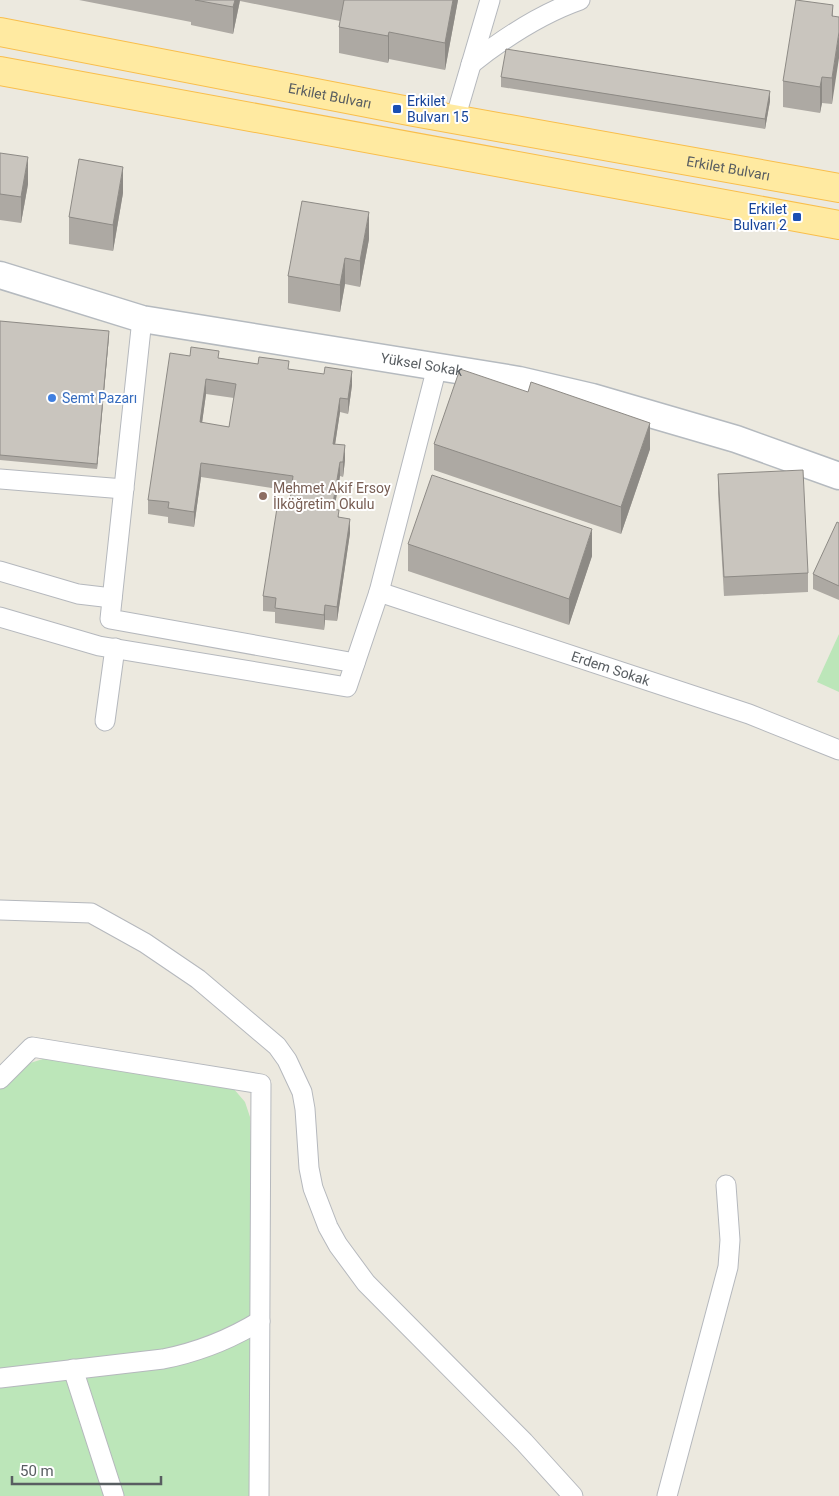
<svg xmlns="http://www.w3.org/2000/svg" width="839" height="1496" viewBox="0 0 839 1496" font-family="Roboto,sans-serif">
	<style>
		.green { fill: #bce6b9 }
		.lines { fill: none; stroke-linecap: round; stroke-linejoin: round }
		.street-casing { stroke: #b5b8bd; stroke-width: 21 }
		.secondary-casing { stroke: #b5babf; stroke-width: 29 }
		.primary-casing { stroke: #f9be4b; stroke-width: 30 }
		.street { stroke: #fff; stroke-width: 19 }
		.secondary { stroke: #fff; stroke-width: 26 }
		.primary { stroke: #ffeaa1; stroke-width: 28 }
		.wall { fill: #ada9a3; fill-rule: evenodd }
		.shaded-wall { fill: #8d8a85 }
		.building { fill: #c9c5be; stroke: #8d8a85; fill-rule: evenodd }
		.transit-dot { fill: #1a4fb4; stroke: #fff; stroke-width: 2 }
		.shop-dot { fill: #3f7fe0; stroke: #fff; stroke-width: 2 }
		.education-dot { fill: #8d6e63; stroke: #fff; stroke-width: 2 }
		.labels { text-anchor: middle; stroke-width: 4; stroke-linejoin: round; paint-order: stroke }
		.street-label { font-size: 14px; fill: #585d61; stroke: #fff }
		.transit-label { font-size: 14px; fill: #164399; stroke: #fff; text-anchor: start }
		.shop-label { font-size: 14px; fill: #366cbe; stroke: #fff; text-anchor: start }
		.education-label { font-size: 14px; fill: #785e54; stroke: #fff; text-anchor: start }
	</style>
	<rect width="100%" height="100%" fill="#ece9df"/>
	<g class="green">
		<path d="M839 634V692L817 682Z"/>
		<path d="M46 1058 233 1088 245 1102 250 1117 255 1310 252 1496H0V1089L27 1064Z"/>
	</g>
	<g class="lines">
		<g class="street-casing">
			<g id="street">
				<path d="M471 64C505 37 540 14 580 0"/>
				<path d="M455 119 490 0"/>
				<path d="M142 319 110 619 355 663"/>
				<path d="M0 479 124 489"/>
				<path d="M0 571 78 594 112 598"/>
				<path id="s1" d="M379 592 749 714 839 750"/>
				<path d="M0 617 99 646 347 687 379 592 437 367"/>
				<path d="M105 721 115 648"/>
				<path d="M0 910 91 913 145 943 198 979 277 1046 287 1060 302 1092 305 1109 309 1168 313 1188 328 1227 338 1245 366 1283 524 1442 573 1496"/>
				<path d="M0 1079 32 1047 261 1084 259 1496"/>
				<path d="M73 1369 114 1496"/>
				<path d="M0 1378 163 1359C198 1352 229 1340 260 1321"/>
				<path d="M667 1496 728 1267 730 1240 726 1185"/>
			</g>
		</g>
		<g class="secondary-casing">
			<g id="secondary">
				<path id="s2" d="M0 275 142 319 519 380 592 397 736 439 839 476"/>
			</g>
		</g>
		<g class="primary-casing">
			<g id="primary">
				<path id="s3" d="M0 32 414 112 839 188"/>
				<path d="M0 71 839 225"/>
			</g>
		</g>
		<use href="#street" class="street"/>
		<use href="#secondary" class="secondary"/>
		<use href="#primary" class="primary"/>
	</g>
	<g class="wall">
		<path d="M79 0H458L445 70 389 59 388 63 339 53V27L340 21 240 1 233 34 191 25V22Z"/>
		<path d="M833 5 832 104 822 103 820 113 783 107V81Z"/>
		<path d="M501 77 770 101 765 129 501 87Z"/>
		<path d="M0 153 28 184 21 223 0 220Z"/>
		<path d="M123 193 113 251 69 244V217Z"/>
		<path d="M369 239 360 287 345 284 340 312 288 303V276Z"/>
		<path d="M0 321 109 336 97 469 0 460Z"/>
		<path d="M190 356 219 358 289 369 352 385 348 414 340 412 335 444 345 460 343 477 340 476 334 509 350 533 337 621 325 620 324 630 275 623V612L263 611V596L289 509 291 491 201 477 194 527 168 523V517L148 514V500ZM206 394 234 398 229 427 202 423Z"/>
		<path d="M434 444 650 449 621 534 434 470Z"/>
		<path d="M718 474 808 573V592L724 596 718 493Z"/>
		<path d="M839 523V600L813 589V574Z"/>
		<path d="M408 544 592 556 569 625 408 571Z"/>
	</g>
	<g class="shaded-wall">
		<path d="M235 0H240L233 34V7Z"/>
		<path d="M453 0H458L445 70V43Z"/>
		<path d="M389 32V59L388 63V36Z"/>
		<path d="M839 32V58L832 104V78Z"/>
		<path d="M822 77V103L820 113V87Z"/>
		<path d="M770 91V101L765 129V119Z"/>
		<path d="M28 157V184L21 223V197Z"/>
		<path d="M123 167V193L113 251V225Z"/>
		<path d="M369 212V239L360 287V261Z"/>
		<path d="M345 258V284L340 312V285Z"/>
		<path d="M109 331V336L97 469V464Z"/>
		<path d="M352 371V385L348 414V399Z"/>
		<path d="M206 379V394L200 437V422Z"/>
		<path d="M340 398V412L333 458V444Z"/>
		<path d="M650 423V449L621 534V507Z"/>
		<path d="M345 445V460L343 477V462Z"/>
		<path d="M340 462V476L332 523V509Z"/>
		<path d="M201 463V477L194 527V512Z"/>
		<path d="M350 519V533L337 621V607Z"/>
		<path d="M592 529V556L569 625V599Z"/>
		<path d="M325 605V620L324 630V615Z"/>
	</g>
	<g class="building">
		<path d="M195 0H235L233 7Z"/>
		<path d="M344 0H453L445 43 389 32 388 36 339 27Z"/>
		<path d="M796 0 833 5 832 16 839 17V32L832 78 822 77 820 87 783 81Z"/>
		<path d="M506 49 770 91 765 119 501 77Z"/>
		<path d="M0 153 28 157 21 197 0 194Z"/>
		<path d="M79 159 123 167 113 225 69 217Z"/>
		<path d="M302 201 369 212 360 261 345 258 340 285 288 276Z"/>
		<path d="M0 321 109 331 97 464 0 455Z"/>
		<path d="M191 347 219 351 218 358 258 364 259 357 289 361 288 369 324 374 325 367 352 371 348 399 340 398 333 444 345 445 343 462H340L332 509 339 510 338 517 350 519 337 607 325 605 324 615 275 608 276 598 263 596 277 508 289 509 293 476 201 463 194 512 168 508 169 502 148 500 170 353 190 356ZM206 379 236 384 229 427 200 422Z"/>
		<path d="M460 369 528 392 531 382 650 423 621 507 434 444Z"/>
		<path d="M803 470 808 573 724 577 718 474Z"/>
		<path d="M432 475 592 529 569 599 408 544Z"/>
		<path d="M837 522 839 523V586L813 574Z"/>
	</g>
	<g class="transit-dot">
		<rect x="392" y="104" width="10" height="10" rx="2.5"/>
		<rect x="792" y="212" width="10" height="10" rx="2.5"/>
	</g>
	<circle class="shop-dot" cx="52" cy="398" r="5"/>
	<circle class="education-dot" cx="263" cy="496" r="5"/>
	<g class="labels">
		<g class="street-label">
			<text dy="5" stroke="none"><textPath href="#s3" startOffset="336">Erkilet Bulvarı</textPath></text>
			<text dy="5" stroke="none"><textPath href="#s3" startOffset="741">Erkilet Bulvarı</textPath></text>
			<text dy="5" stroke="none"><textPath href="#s2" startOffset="432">Yüksel Sokak</textPath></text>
			<text dy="5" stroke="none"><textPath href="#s1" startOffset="244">Erdem Sokak</textPath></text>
		</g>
		<g class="transit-label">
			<text x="407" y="106">Erkilet<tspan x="407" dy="16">Bulvarı 15</tspan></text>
			<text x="787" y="214" text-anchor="end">Erkilet<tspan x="787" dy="16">Bulvarı 2</tspan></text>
		</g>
		<g class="shop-label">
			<text x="62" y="403">Semt Pazarı</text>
		</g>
		<g class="education-label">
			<text x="273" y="493">Mehmet Akif Ersoy<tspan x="273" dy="16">İlköğretim Okulu</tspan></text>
		</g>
	</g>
	<path d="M12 1476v8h149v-8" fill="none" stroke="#585d61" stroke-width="2.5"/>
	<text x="20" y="1476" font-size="15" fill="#585d61" stroke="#ffffff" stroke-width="4" paint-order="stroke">50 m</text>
</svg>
